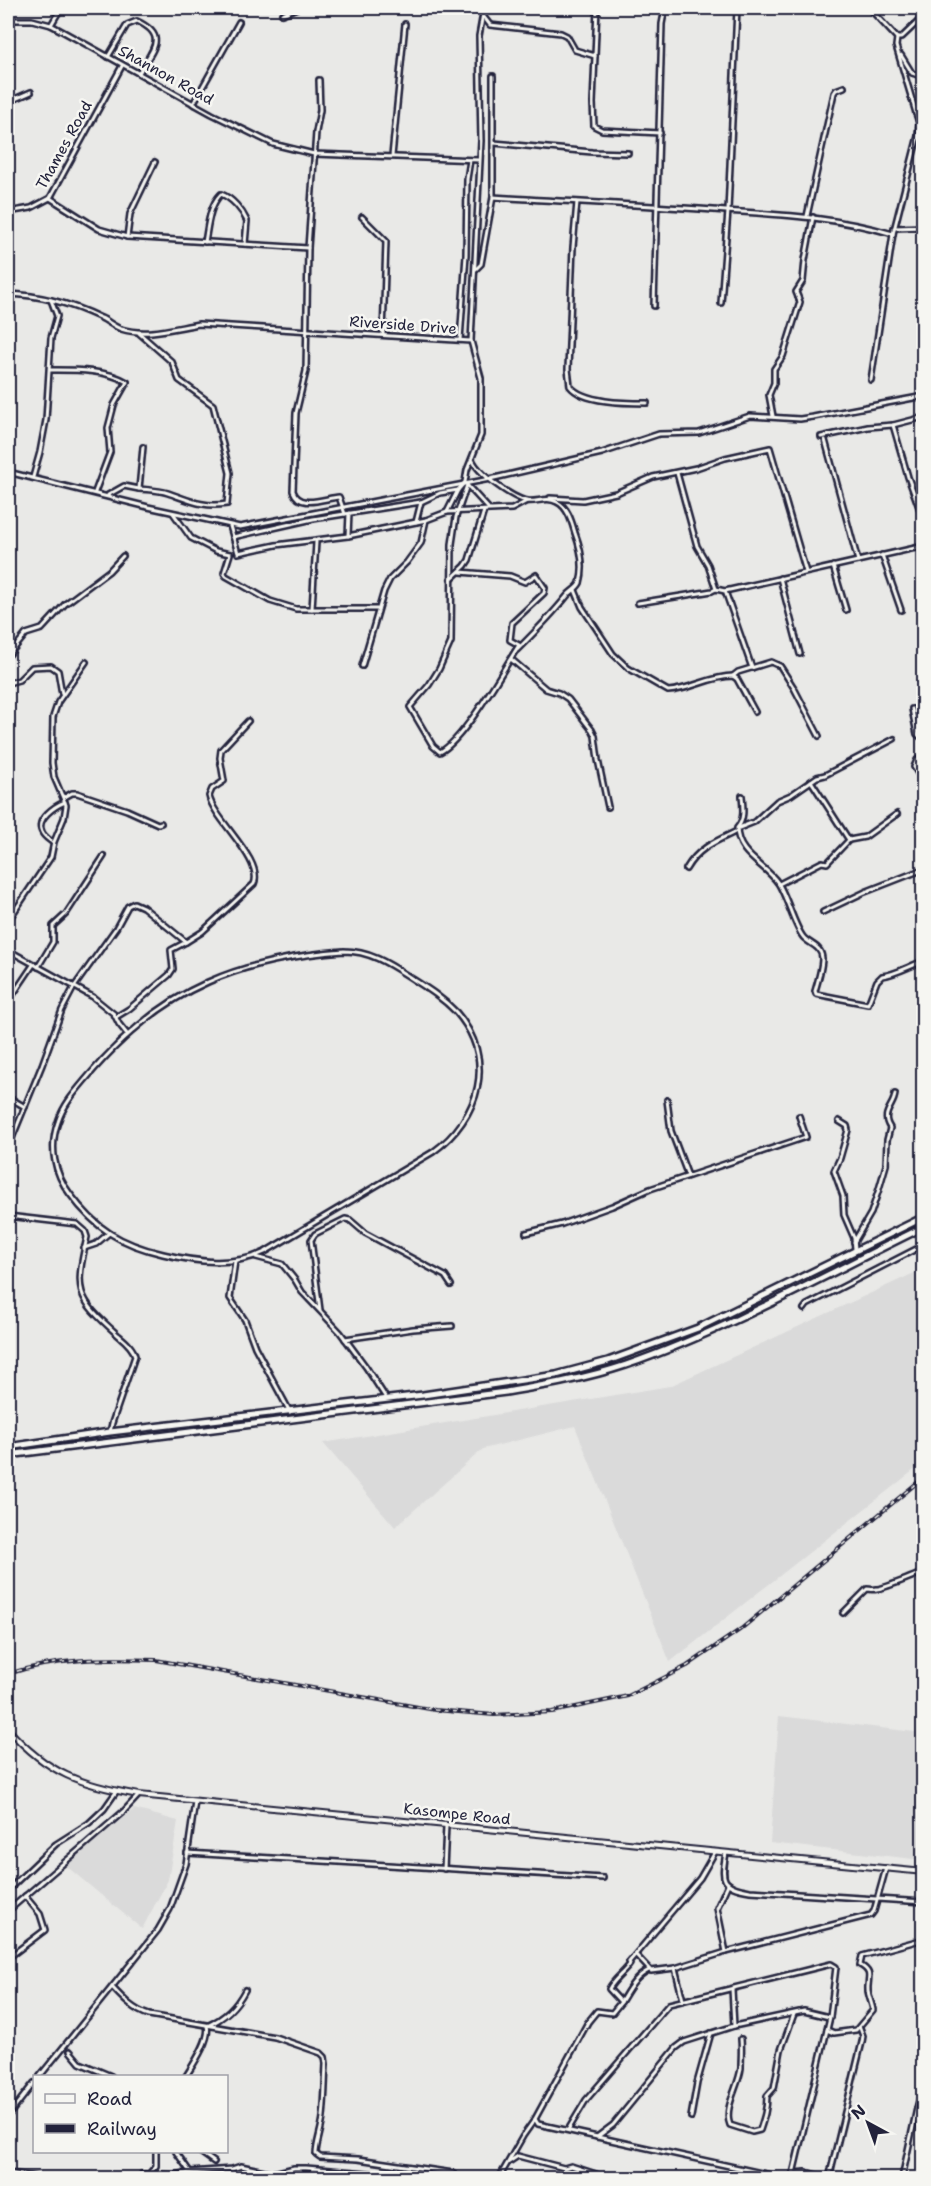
<svg xmlns="http://www.w3.org/2000/svg" width="931" height="2186" viewBox="0 0 931 2186" font-family="'Shantell Sans',sans-serif">
	<style>
		.built { fill: #dadada }
		.lines { fill: none; stroke-linecap: round; stroke-linejoin: round }
		.minor-casing { stroke: #22223b; stroke-width: 8 }
		.tertiary-casing { stroke: #22223b; stroke-width: 8 }
		.trunk-casing { stroke: #22223b; stroke-width: 10 }
		.minor { stroke: #f6f6f2; stroke-width: 3 }
		.tertiary { stroke: #f6f6f2; stroke-width: 4 }
		.trunk { stroke: #f6f6f2; stroke-width: 5 }
		.rail-casing { stroke: #22223b; stroke-width: 4 }
		.rail { stroke: #f6f6f2; stroke-width: 1.5; stroke-dasharray: 4.5; stroke-linecap: butt }
		.labels { text-anchor: middle; stroke-width: 5; stroke-linejoin: round; paint-order: stroke }
		.street-label { font-size: 15px; fill: #22223b; stroke: #f6f6f2 }
	</style>
	<rect width="100%" height="100%" fill="#e9e9e7"/>
	<filter id="ink" filterUnits="userSpaceOnUse"><feTurbulence type="fractalNoise" baseFrequency=".0167" numOctaves="2"/><feDisplacementMap in="SourceGraphic" scale="12" xChannelSelector="R" yChannelSelector="G"/><feConvolveMatrix kernelMatrix="1 2 1 2 8 2 1 2 1" color-interpolation-filters="sRGB"/></filter>
	<g filter="url(#ink)">
		<g class="built">
			<path d="M923 1269V1463L670 1662 575 1426 483 1449 395 1527 323 1443 670 1386Z"/>
			<path d="M779 1716 923 1733V1860L770 1843Z"/>
			<path d="M134 1809 178 1821 168 1880 142 1929 65 1865Z"/>
		</g>
		<g class="lines">
			<g class="minor-casing">
				<g id="minor">
					<path d="M597 8 593 103 594 126 602 130 660 133"/>
					<path d="M869 8 897 38 896 46 919 123 918 136 893 234 871 380"/>
					<path d="M282 14 297 8"/>
					<path d="M483 16 490 25 561 33 567 36 575 50 595 56"/>
					<path d="M8 20H32L51 25 212 114 273 144 314 154 479 160"/>
					<path d="M51 25 61 8"/>
					<path d="M897 38H901L924 16"/>
					<path d="M901 55 912 73 924 77"/>
					<path d="M108 57 127 25 137 21C169 36 152 50 139 73"/>
					<path d="M319 80 320 110 316 132 308 248 306 371 296 413 293 491C300 510 324 498 339 497L345 514"/>
					<path d="M8 102 31 92"/>
					<path d="M193 104 239 22"/>
					<path d="M916 114 924 110"/>
					<path d="M494 143 592 152 628 153"/>
					<path d="M392 156 405 24"/>
					<path d="M493 197C571 202 648 205 726 211 785 215 835 217 893 234"/>
					<path d="M50 198 99 229 127 237 308 248"/>
					<path d="M577 202 573 247 568 369 570 386C583 403 626 403 647 403"/>
					<path d="M8 212 31 208 50 198 122 66"/>
					<path d="M807 216 834 93 836 90 844 87"/>
					<path d="M362 217 386 241 383 335"/>
					<path d="M894 228 924 227"/>
					<path d="M127 237 130 214 155 162"/>
					<path d="M205 242C208 226 209 206 221 194 232 198 242 210 247 221L245 244"/>
					<path d="M476 269 481 264 493 197V76"/>
					<path d="M8 294C40 295 72 304 101 318 108 321 114 327 121 329 147 337 174 328 199 324L471 341 481 141 479 36 484 8"/>
					<path d="M721 303 728 211 737 8"/>
					<path d="M654 306 662 24 665 8"/>
					<path d="M139 333 172 362 179 380 213 405 230 473 227 504C203 508 189 500 168 493 159 490 149 490 139 489L143 447"/>
					<path d="M460 340 466 255 467 179 470 160"/>
					<path d="M50 370C73 370 106 369 127 382L114 405 108 428 110 452 95 492"/>
					<path d="M773 416 769 395 774 383V369L783 356 800 302 796 292 803 281 805 260 813 217"/>
					<path d="M893 425 908 477 924 521"/>
					<path d="M821 437 868 427 893 425 924 417"/>
					<path d="M825 440 858 561"/>
					<path d="M472 459C478 474 511 497 526 501 537 503 546 496 557 502 568 507 572 523 575 533 581 549 585 566 580 583 577 589 571 591 567 596 552 615 535 632 517 650"/>
					<path d="M8 472 148 507 240 527 490 479 602 453 659 434 699 433 750 416 800 419 813 417 924 396"/>
					<path d="M677 473 697 546 708 565 716 589"/>
					<path d="M33 477 40 452 46 420 51 338 57 316 51 300"/>
					<path d="M467 485 489 509"/>
					<path d="M108 495 124 486 139 489"/>
					<path d="M550 498 583 500 616 493 653 477 696 468 725 458 770 448 806 572"/>
					<path d="M447 512 458 490 465 482 467 470 481 435V378L471 341"/>
					<path d="M173 513 191 538 216 551 230 554 224 573 226 576 270 601 296 609H377"/>
					<path d="M349 513 348 536 426 520 447 512 512 509 527 501"/>
					<path d="M416 522 421 502"/>
					<path d="M230 526 238 553 276 545 348 536"/>
					<path d="M233 537 313 519 421 502 440 493 458 490"/>
					<path d="M882 555 901 610"/>
					<path d="M833 566 846 610"/>
					<path d="M460 572 510 576 525 582 536 575 545 588 544 593 512 623 510 640 519 645C503 670 464 740 440 752L433 746 410 707 429 685 439 669 451 642 452 544 456 517 467 485"/>
					<path d="M780 578 800 654"/>
					<path d="M451 579 465 566 469 560 484 511"/>
					<path d="M575 590 582 607 613 654 628 668 668 691C690 690 710 676 733 676L737 679 755 712"/>
					<path d="M725 591 752 668"/>
					<path d="M638 603 712 591 716 589 725 591 924 546"/>
					<path d="M312 609 316 542"/>
					<path d="M8 656 26 634 42 629 65 604 109 571 123 556"/>
					<path d="M511 659 546 689 559 693 568 699 592 730 595 736 598 760 608 807"/>
					<path d="M362 666 384 591 390 579 407 562 421 543 426 520"/>
					<path d="M733 676 738 672 771 662 780 666 794 688 819 736"/>
					<path d="M8 683 19 680 32 667 51 666 58 671 62 694"/>
					<path d="M912 709 917 734 924 740"/>
					<path d="M924 756 917 760 914 767 924 783"/>
					<path d="M63 796 65 797 72 793H77L127 810 158 824 161 823"/>
					<path d="M742 796C743 807 745 820 737 828 737 855 765 864 778 883 787 896 795 929 804 938 811 945 821 946 822 958 822 968 818 981 815 991L816 994 868 1004 877 981 882 976C897 974 909 966 924 961"/>
					<path d="M739 828 754 822 777 801 791 795 817 777 825 775 894 739"/>
					<path d="M849 840 865 837 897 814"/>
					<path d="M53 843C50 840 44 837 42 832 35 819 55 806 65 802"/>
					<path d="M686 869C698 848 716 841 737 831"/>
					<path d="M779 884 822 862 827 863 849 840 811 781"/>
					<path d="M823 912 865 892 924 869"/>
					<path d="M8 921 51 857 54 842 64 818 66 805 54 777 52 763 53 717 58 702 86 662"/>
					<path d="M8 950 93 997 114 1014 119 1024 127 1034"/>
					<path d="M344 951C369 951 388 963 408 976 425 987 442 997 456 1012 497 1059 480 1118 433 1152L265 1252C233 1267 196 1262 163 1254 120 1244 96 1229 70 1194 54 1173 49 1147 58 1122 63 1106 74 1093 85 1080 119 1039 158 1004 208 982 247 964 301 954 344 951Z"/>
					<path d="M38 967 53 942V926L66 914 104 856"/>
					<path d="M8 1002 33 965"/>
					<path d="M116 1017 129 1009 169 975 173 969 171 950 186 942"/>
					<path d="M8 1097 25 1107"/>
					<path d="M667 1100 671 1131 688 1176"/>
					<path d="M839 1121 847 1126 848 1130 840 1158 834 1171 843 1196 844 1215 854 1238 855 1249"/>
					<path d="M8 1148 42 1065 62 1010 74 987 116 928 128 906 134 903 143 907 186 942 202 932 254 884C264 860 214 820 209 796L212 789 224 781 220 758 221 750 248 721"/>
					<path d="M8 1216 77 1224 85 1231 87 1237C75 1291 75 1297 118 1335 124 1340 133 1347 135 1356L112 1423 110 1432"/>
					<path d="M526 1233 562 1224 612 1206 650 1189 806 1137 799 1116"/>
					<path d="M854 1242 871 1213 879 1189 886 1165 887 1140 890 1128C880 1113 894 1107 895 1094"/>
					<path d="M84 1248 96 1244 109 1233"/>
					<path d="M256 1257 282 1264 295 1280 302 1292 340 1332 366 1367 386 1398"/>
					<path d="M235 1261 230 1298 245 1320 255 1347 290 1412"/>
					<path d="M804 1309 807 1305 924 1245"/>
					<path d="M320 1310 311 1240 315 1234 345 1219 350 1220 365 1233 445 1276 451 1285"/>
					<path d="M345 1339 413 1329 452 1326"/>
					<path d="M843 1613 867 1589C870 1589 873 1590 877 1589 882 1589 921 1574 924 1571"/>
					<path d="M715 1852 700 1878 629 1962 630 1964C624 1973 614 1979 609 1989L621 2002 612 2013 597 2011 588 2022 535 2119 538 2124 784 2178"/>
					<path d="M187 1853 603 1878"/>
					<path d="M726 1853C721 1880 721 1886 750 1891L924 1902"/>
					<path d="M444 1869 446 1826"/>
					<path d="M8 1890 56 1844 89 1823 104 1809 116 1792"/>
					<path d="M8 1911 124 1811 139 1795"/>
					<path d="M726 1952 717 1908 728 1884"/>
					<path d="M636 1955 651 1971 675 1968"/>
					<path d="M8 1958 45 1930 40 1914 25 1896"/>
					<path d="M112 1987C123 1999 133 2010 149 2015L275 2037 321 2053 325 2057 326 2064C325 2081 325 2099 323 2117 322 2128 316 2144 316 2154L320 2157 358 2159 453 2173"/>
					<path d="M732 1989 734 2026"/>
					<path d="M683 2000 675 1968 726 1952 871 1915 874 1911 886 1868"/>
					<path d="M621 2002C629 1989 635 1977 649 1970"/>
					<path d="M827 2030 834 2033 856 2030 873 2010C872 2004 869 1997 868 1991 867 1978 874 1973 860 1965L862 1956 924 1939"/>
					<path d="M741 2039C742 2049 741 2059 741 2068 739 2086 723 2108 730 2125L752 2132 760 2130C764 2118 767 2109 767 2096L774 2088 781 2050 794 2014"/>
					<path d="M70 2051 80 2063 111 2076"/>
					<path d="M40 2076 158 1930 170 1909 186 1864 195 1801"/>
					<path d="M186 2076C193 2065 211 2039 207 2026 225 2018 236 2007 245 1990"/>
					<path d="M8 2116 34 2083"/>
					<path d="M691 2117 697 2083 711 2033"/>
					<path d="M568 2130 586 2100 669 2004 831 1964 836 1967 830 2017 793 2174 790 2178"/>
					<path d="M597 2137 613 2125 676 2048 684 2042 734 2026 804 2011 829 2017"/>
					<path d="M176 2152 190 2172"/>
					<path d="M200 2152 214 2162"/>
					<path d="M509 2162 518 2156 564 2168 571 2166 596 2174"/>
					<path d="M8 2173 44 2178"/>
					<path d="M793 2173 806 2172 828 2178"/>
					<path d="M142 2174H149L156 2166V2152"/>
					<path d="M149 2174 176 2175 190 2172 232 2169 241 2166 274 2173 294 2168H306L367 2173 396 2178H419"/>
					<path d="M499 2178 523 2136 535 2119"/>
					<path d="M829 2178 862 2042 863 2036 860 2028"/>
					<path d="M902 2178 917 2108 920 2098 924 2099"/>
				</g>
			</g>
			<g class="tertiary-casing">
				<path id="tertiary" d="M8 1729C48 1774 81 1785 139 1795L924 1872"/>
			</g>
			<g class="trunk-casing">
				<g id="trunk">
					<path d="M8 1447 110 1432 423 1395 556 1375 608 1361 698 1328 924 1217"/>
					<path d="M8 1455 506 1392C547 1385 587 1378 626 1365 727 1330 827 1274 924 1227"/>
				</g>
			</g>
			<use href="#minor" class="minor"/>
			<use href="#tertiary" class="tertiary"/>
			<use href="#trunk" class="trunk"/>
			<g class="rail-casing">
				<path id="rail" d="M8 1674C56 1658 105 1658 156 1660L435 1710 494 1715 552 1712 628 1696 687 1666 741 1629 924 1477"/>
			</g>
			<use href="#rail" class="rail"/>
		</g>
	</g>
	<g class="labels">
		<g class="street-label">
			<text transform="translate(166 75) rotate(29)" y="5">Shannon Road</text>
			<text transform="translate(64 145) rotate(-61)" y="5">Thames Road</text>
			<text transform="translate(403 325) rotate(4)" y="5">Riverside Drive</text>
			<text transform="translate(457 1814) rotate(6)" y="5">Kasompe Road</text>
		</g>
	</g>
	<rect width="931" height="2186" fill="none" stroke="#f6f6f2" stroke-width="30"/>
	<rect x="15" y="15" width="901" height="2156" fill="none" stroke="#22223b" stroke-width="2" filter="url(#ink)"/>
	<rect x="33" y="2075" width="195" height="78" fill="#f6f6f2" stroke="#a1a1a9" stroke-width="1.5"/>
	<rect x="45" y="2094" width="30" height="9" fill="#f6f6f2" stroke="#a1a1a9" stroke-width="1.5"/>
	<text x="87" y="2105" font-size="18" fill="#22223b">Road</text>
	<rect x="45" y="2124" width="30" height="9" fill="#22223b" stroke="#a1a1a9" stroke-width="1.5"/>
	<text x="87" y="2135" font-size="18" fill="#22223b">Railway</text>
	<g transform="translate(868 2123) rotate(319)" stroke="#f6f6f2" stroke-width="4.5" paint-order="stroke">
	<path d="M0-4.5L10 22L0 15L-10 22Z" fill="#22223b"/>
	<text y="-9" font-size="16" font-weight="bold" text-anchor="middle" fill="#22223b">N</text>
	</g>
</svg>
